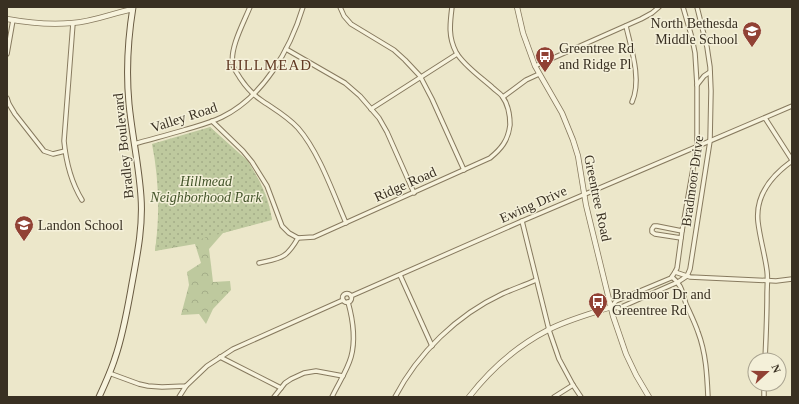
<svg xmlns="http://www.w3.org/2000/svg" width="799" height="404" viewBox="0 0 799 404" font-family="Georgia,serif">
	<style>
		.forest { fill: url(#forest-crowns) }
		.park { fill: url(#park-dots) }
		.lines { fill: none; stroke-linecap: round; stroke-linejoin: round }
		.minor-casing { stroke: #877a5f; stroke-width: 5.5 }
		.tertiary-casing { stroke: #877a5f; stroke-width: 6 }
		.secondary-casing { stroke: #695b42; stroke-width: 7 }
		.minor { stroke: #f7f3dd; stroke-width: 3.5 }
		.tertiary { stroke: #f7f3dd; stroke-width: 4.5 }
		.secondary { stroke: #f7f3dd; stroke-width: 5 }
		.labels { text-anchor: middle; stroke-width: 3; stroke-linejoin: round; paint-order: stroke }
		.poi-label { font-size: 14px; fill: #393022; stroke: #f4f0d9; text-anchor: start }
		.street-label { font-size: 14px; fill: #393022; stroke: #f4f0d9 }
		.park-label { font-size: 14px; font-style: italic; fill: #43542a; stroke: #f4f0d9 }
		.neighbourhood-label { font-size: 15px; letter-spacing: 1px; fill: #623a24; stroke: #f4f0d9 }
	</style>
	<defs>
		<pattern id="forest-crowns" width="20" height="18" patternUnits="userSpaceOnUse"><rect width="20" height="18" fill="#bec99e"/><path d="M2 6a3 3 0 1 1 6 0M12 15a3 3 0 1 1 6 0" fill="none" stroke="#a4ad88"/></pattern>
		<pattern id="park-dots" width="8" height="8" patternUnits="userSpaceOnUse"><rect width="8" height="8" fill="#bec99e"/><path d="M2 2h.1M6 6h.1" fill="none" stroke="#a4ad88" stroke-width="1.8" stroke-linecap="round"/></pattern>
	</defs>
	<rect width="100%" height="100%" fill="#ece7ca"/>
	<path class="forest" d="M210 127 248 161 260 182 272 219 223 233 209 249 211 265 213 282 230 281 231 290 213 309 206 324 199 314 181 315 189 285 187 272 201 263 195 244 155 251 163 190Z"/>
	<path class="park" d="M210 127C240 156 266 176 272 220L155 251C160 215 159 179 152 144Z"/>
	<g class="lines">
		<g class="minor-casing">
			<g id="minor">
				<path d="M250 7C244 22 229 49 233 65 234 70 238 74 240 78 246 87 252 94 261 100 274 109 287 116 298 128 319 152 333 193 346 223"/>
				<path d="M340 7 344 16 351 24 394 50 405 60 420 76 432 99 464 170"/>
				<path d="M73 23 64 141C66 162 71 182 82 200"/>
				<path d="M626 26C631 48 642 80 632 102"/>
				<path d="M286 49 345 83 360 96 379 118 387 132 414 193"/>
				<path d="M7 54 13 20"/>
				<path d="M535 66 641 19 652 13 659 7"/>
				<path d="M697 85 704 76 710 72"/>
				<path d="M503 97 526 80 539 74"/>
				<path d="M7 98 9 104 15 114 44 151 53 154 65 151"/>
				<path d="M371 109 457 54"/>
				<path d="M765 118 792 160"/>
				<path d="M212 121 243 151 252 162 267 186 282 226 289 233 298 238 314 237 490 158C501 149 508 141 510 125 510 116 508 104 502 96 500 93 496 91 493 88 482 78 463 65 456 52 448 37 450 23 452 7"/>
				<path d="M134 144C151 139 168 135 184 130 197 126 210 123 222 117 263 97 290 50 303 7"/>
				<path d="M522 221 549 330 559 359 573 385 581 397"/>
				<path d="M681 238 655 234 652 232V229L654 226H657L682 231"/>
				<path d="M259 263C281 258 286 259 298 238"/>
				<path d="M675 272 690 277 776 281 792 279"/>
				<path d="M400 275 432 346"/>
				<path d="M672 277C682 285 682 292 686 304 690 313 695 323 698 332 706 353 707 375 708 397"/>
				<circle cx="347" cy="298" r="4.5"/>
				<path d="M351 296 522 221 792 106"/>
				<path d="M611 307 619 308 678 282 687 276 690 269 710 141 711 91 710 67 707 47 697 7"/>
				<path d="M611 307 616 301 671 278 675 272 677 268 682 231 697 146V85L695 53 692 38 683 7"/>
				<path d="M220 357 281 388"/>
				<path d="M765 360C766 338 767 317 767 295 767 287 768 279 767 271 765 255 760 239 758 222 755 195 771 176 792 161"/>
				<path d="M109 373 139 384 148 386 162 387 186 386 207 366 233 349 343 300"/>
				<path d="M179 397 186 386"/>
				<path d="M274 397 285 383 291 379 304 373 316 371 343 376"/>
				<path d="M332 397C338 384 347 371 351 357 356 339 353 320 348 302"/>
				<path d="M395 397C418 353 457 315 502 294 513 289 525 285 536 280"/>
				<path d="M554 397 573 385"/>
				<path d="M764 397V384"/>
			</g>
		</g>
		<g class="tertiary-casing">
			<g id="tertiary">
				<path d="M517 7 523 33 535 66 562 113 573 140 578 156 586 205 613 316 626 354 636 375 649 397"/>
				<path d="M7 19C29 23 50 25 72 23 93 22 113 13 133 9"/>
				<path d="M469 397C490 370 517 346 548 330 567 320 590 314 611 307"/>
			</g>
		</g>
		<g class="secondary-casing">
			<path id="secondary" d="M99 397C105 384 111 371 115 358 124 332 128 305 133 278 138 251 143 224 141 197 139 166 132 135 129 104 126 72 128 38 133 7"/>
		</g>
		<use href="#minor" class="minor"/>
		<use href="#tertiary" class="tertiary"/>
		<use href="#secondary" class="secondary"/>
	</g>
	<defs>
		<g id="school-pin" transform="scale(1)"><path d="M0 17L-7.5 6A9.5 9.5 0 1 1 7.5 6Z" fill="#914134" stroke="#f4f0d9"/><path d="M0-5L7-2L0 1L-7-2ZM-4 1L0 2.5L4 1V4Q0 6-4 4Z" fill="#fff"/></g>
		<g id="bus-pin" transform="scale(1)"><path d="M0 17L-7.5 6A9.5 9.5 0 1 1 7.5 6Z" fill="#914134" stroke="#f4f0d9"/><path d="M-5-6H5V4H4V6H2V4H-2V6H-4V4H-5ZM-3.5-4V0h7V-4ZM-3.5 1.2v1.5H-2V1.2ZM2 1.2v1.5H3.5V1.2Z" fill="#fff"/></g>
	</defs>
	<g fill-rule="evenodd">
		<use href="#school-pin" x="752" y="31"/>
		<use href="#bus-pin" x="545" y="56"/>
		<use href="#school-pin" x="24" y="225"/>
		<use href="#bus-pin" x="598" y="302"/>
	</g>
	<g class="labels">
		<g class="poi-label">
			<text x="738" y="28" text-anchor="end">North Bethesda<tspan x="738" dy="16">Middle School</tspan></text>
			<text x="559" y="53">Greentree Rd<tspan x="559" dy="16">and Ridge Pl</tspan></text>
			<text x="38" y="230">Landon School</text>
			<text x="612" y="299">Bradmoor Dr and<tspan x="612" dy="16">Greentree Rd</tspan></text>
		</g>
		<g class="street-label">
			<text transform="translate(184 117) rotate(-18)" y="5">Valley Road</text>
			<text transform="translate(123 146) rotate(-96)" y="5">Bradley Boulevard</text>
			<text transform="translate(692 181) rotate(-82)" y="5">Bradmoor Drive</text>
			<text transform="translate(405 184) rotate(-24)" y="5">Ridge Road</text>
			<text transform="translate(598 198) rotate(78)" y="5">Greentree Road</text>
			<text transform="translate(533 204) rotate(-24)" y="5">Ewing Drive</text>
		</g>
		<g class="park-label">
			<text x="206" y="186">Hillmead<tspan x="206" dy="16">Neighborhood Park</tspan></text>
		</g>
		<g class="neighbourhood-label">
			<text x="269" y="70">HILLMEAD</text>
		</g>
	</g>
	<rect width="799" height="404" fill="none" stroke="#393022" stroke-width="16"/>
	<g transform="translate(767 372) rotate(69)"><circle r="19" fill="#f4f0d9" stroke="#a9a390"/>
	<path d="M0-3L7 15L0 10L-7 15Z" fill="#914134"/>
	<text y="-6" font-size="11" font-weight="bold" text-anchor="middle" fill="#393022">N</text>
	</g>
</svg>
